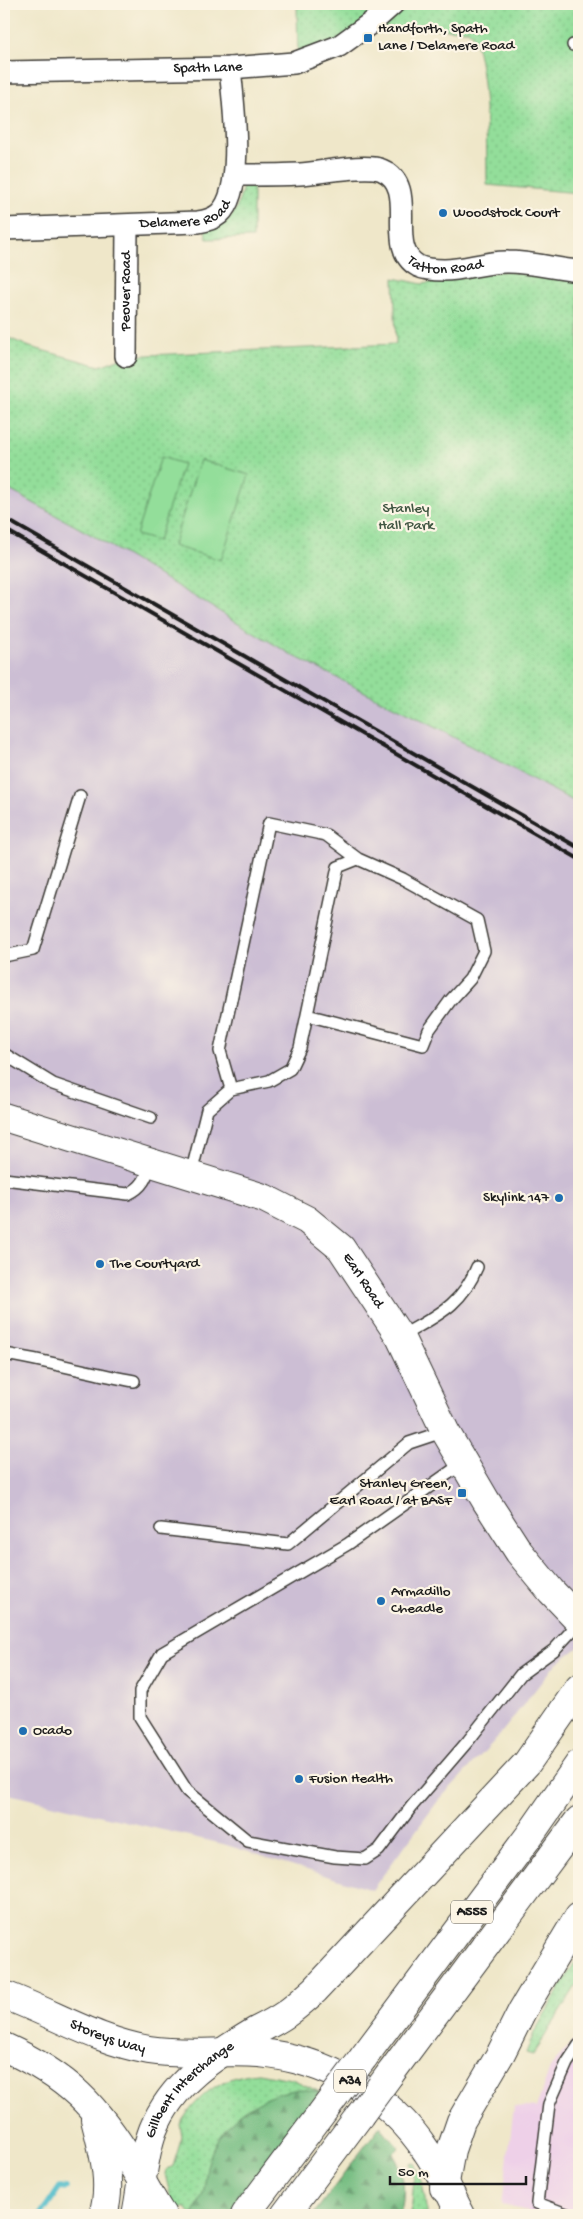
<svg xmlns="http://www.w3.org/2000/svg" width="583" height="2219" viewBox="0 0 583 2219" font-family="'Gochi Hand',sans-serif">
	<defs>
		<pattern id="grass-dots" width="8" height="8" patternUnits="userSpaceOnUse" patternTransform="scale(1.25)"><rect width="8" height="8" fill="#93de9a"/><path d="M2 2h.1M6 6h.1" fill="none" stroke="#7ebe84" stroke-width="1.8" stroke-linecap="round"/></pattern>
		<pattern id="forest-firs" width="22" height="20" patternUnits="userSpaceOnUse" patternTransform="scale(1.25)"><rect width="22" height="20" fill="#76bd82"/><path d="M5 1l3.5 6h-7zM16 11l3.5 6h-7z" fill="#60996a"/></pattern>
	</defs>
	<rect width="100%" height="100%" fill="#fcf5e5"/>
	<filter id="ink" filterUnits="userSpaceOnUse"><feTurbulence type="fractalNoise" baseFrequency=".02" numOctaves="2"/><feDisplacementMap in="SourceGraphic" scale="10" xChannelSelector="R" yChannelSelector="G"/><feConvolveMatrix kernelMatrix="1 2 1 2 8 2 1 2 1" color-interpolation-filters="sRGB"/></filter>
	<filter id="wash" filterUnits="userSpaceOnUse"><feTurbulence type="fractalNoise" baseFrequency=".0096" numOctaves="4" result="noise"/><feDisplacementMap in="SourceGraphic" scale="20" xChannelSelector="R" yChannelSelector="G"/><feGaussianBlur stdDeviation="1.12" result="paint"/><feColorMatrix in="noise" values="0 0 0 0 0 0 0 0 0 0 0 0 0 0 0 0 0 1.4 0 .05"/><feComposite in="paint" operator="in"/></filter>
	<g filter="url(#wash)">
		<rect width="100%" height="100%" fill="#efe7c9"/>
		<path fill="#eed0e8" d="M 579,2033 L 579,2215 L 527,2215 L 528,2211 L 502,2205 L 514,2106 L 536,2108 L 550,2068 Z"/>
		<path fill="#ccbed4" d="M 4,487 L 90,534 L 292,655 L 442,731 L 579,804 L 579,1647 L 554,1666 L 498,1737 L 438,1801 L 372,1890 L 223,1844 L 4,1793 Z"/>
		<path fill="url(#grass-dots)" stroke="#587d5b" d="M 297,4 L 579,4 L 579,193 L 487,185 C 487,157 487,45 468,30 L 375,27 L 298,60 Z
			M 243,185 L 253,185 L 253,238 L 207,239 L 205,230 C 232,224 238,210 243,185 Z
			M 502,271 L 579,277 L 579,804 L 442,731 L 292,655 L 90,534 L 4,487 L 4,336 L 30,347 L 100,366 L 126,356 L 396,344 L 394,278 L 422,284 Z
			M 579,1955 L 579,1981 L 533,2055 L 526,2053 L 534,2033 Z
			M 258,2073 L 292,2079 L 320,2092 L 230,2215 L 191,2215 L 185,2207 L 179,2211 L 171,2198 L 165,2174 L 166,2170 L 173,2166 L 182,2137 L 180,2124 C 199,2094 222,2076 258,2073 Z
			M 414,2163 C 422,2180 426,2196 426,2215 L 411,2215 L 414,2179 L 410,2164 Z"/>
		<path fill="url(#forest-firs)" stroke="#496c4f" d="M 301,2089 L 320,2092 L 230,2215 L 194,2215 C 195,2207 200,2202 203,2194 C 206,2183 205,2171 209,2160 C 220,2120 261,2093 301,2089 Z
			M 380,2126 L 399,2148 L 393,2154 C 405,2173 406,2193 400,2215 L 313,2215 Z"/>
		<path fill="#93de9a" stroke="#587d5b" d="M 161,457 L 183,464 L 158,541 L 136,535 Z
			M 200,460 L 249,475 L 221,560 L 173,546 Z"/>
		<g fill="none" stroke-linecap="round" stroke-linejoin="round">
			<path stroke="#51bdcb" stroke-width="5.5" d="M 41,2215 L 60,2187 L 66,2188"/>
		</g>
	</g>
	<g filter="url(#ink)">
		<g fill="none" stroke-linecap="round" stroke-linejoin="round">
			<g stroke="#3c3a36" stroke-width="14">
				<path id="service" d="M 573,45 L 579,45
					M 4,956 L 33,950 L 80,796
					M 4,1054 L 53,1084 L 151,1118
					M 231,1089 L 220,1051 L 269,823 L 326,835 L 358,859
					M 191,1174 L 207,1110 L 231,1089 L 269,1081 L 290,1069 L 300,1048 L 338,867 L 358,859 L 403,879 L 477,920 L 484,951 L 470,979 L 450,1001 L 429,1030 L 423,1045 L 307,1015
					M 4,1179 L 128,1194 C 143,1187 146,1178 151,1163
					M 400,1337 C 435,1316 461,1307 477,1267
					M 4,1354 C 48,1361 90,1373 134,1381
					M 463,1463 L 348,1544 L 162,1653 L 140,1691 L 140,1717 L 187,1791 L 248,1841 L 335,1857 L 365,1859 L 379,1850 L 412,1806 L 468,1741 L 521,1674 L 554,1650 L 579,1623
					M 161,1529 L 288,1544 L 409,1443 L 445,1431
					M 569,2215 L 537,2203 L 549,2104 L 567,2063 L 579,2045"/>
			</g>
			<g stroke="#3c3a36" stroke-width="24">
				<g id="minor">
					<path id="s1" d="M 4,72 L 230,68 L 294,63 L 339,46 L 375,20 L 393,4"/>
					<path id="s2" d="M 235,175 C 257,175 278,175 300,174 C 319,173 366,163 382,170 C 421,187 383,247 418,266 C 426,270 436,270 444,270 C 465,270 487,261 508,262 C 532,262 555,269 579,271"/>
					<path id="s3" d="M 4,229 L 198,222 C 206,221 213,219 219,214 C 246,190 233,102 230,68"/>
					<path id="s4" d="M 126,356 L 127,226"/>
				</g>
			</g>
			<g stroke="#3c3a36" stroke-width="30">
				<g id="tertiary">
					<path id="s5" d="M 4,1117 L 264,1198 L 307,1220 L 341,1248 L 400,1337 L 445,1431 L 486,1501 L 519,1552 L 551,1591 L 579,1620"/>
				</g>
			</g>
			<g stroke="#3c3a36" stroke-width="30">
				<g id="trunk">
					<path id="s6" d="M 4,1995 C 53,2013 97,2041 149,2050 C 186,2056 223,2050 259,2053 C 326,2059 390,2095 427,2152 C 441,2172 450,2194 461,2215"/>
					<path d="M 4,2047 C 68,2076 97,2106 133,2166 C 143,2182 151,2199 162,2215"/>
					<path d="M 363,2058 L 529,1836 L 579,1764"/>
					<path d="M 390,2074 L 579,1820"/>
					<path d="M 95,2119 C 103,2151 113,2183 103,2215"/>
					<path d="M 444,2188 L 451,2150 L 461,2121 L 501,2053 L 522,2011 L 579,1916"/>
					<path id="s7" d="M 136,2215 C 142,2187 143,2156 153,2130 C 172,2082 214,2056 256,2031 C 266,2026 276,2021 286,2014 C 296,2007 306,1998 315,1990 L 527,1763 L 579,1688"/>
					<path d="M 245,2215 L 333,2098"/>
					<path d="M 285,2215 L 360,2115"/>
				</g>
			</g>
			<use href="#service" stroke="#fff" stroke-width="11"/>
			<use href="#minor" stroke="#fff" stroke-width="21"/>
			<use href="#tertiary" stroke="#fff" stroke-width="28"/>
			<use href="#trunk" stroke="#fff" stroke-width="28"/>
			<path stroke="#1c1c1c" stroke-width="4" d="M 4,518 L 579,848
				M 4,529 L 579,859"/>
			<g stroke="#3c3a36" stroke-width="30" stroke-linecap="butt">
				<path id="trunk-bridge" d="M 333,2098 L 363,2058
					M 360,2115 L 390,2074"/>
			</g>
			<use href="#trunk-bridge" stroke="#fff" stroke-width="28"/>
		</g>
	</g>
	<g fill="#1f6fb2" stroke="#fcf5e5" stroke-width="2">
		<rect x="363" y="33" width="10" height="10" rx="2.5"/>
		<circle cx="443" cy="213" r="5"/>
		<circle cx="559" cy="1198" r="5"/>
		<circle cx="100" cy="1264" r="5"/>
		<rect x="457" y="1488" width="10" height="10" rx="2.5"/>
		<circle cx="381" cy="1601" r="5"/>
		<circle cx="23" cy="1731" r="5"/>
		<circle cx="299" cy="1779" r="5"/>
	</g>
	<g text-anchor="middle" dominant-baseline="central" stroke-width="4.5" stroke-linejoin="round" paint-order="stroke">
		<g fill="#fcf5e5" stroke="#5f5d58" stroke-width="1">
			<rect x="451" y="1900.5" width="42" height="23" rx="4"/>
			<rect x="334" y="2069.5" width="32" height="23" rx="4"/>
		</g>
		<g font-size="14" font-weight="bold" fill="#1c1c1c">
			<text x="472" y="1912">A555</text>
			<text x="350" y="2081">A34</text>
		</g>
		<g font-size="15" fill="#1c1c1c" stroke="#fcf5e5" text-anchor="start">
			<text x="378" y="29">Handforth, Spath<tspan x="378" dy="17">Lane / Delamere Road</tspan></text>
			<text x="453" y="213">Woodstock Court</text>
			<text x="549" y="1198" text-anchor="end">Skylink 147</text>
			<text x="110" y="1264">The Courtyard</text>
			<text x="452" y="1484" text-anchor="end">Stanley Green,<tspan x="452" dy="17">Earl Road / at BASF</tspan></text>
			<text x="391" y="1592">Armadillo<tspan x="391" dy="17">Cheadle</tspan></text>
			<text x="33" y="1731">Ocado</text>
			<text x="309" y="1779">Fusion Health</text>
		</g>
		<g font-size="15" fill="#1c1c1c" stroke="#fcf5e5">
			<text stroke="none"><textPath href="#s1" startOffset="204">Spath Lane</textPath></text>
			<text stroke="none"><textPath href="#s3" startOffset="184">Delamere Road</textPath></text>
			<text stroke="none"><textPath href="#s2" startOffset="284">Tatton Road</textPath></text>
			<text stroke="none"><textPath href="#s4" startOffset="65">Peover Road</textPath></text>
			<text stroke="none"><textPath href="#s5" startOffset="404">Earl Road</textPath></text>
			<text stroke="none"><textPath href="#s6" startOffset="112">Storeys Way</textPath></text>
			<text stroke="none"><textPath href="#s7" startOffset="142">Gillbent Interchange</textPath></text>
		</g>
		<g font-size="15" fill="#405642" stroke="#fcf5e5">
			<text x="406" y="509">Stanley<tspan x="406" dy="17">Hall Park</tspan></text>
		</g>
	</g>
	<rect width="583" height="2219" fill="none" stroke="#fcf5e5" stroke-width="20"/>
	<path d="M390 2176v8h136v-8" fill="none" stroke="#1c1c1c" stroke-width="2.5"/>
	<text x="398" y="2176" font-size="15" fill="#1c1c1c" stroke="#fcf5e5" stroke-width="4" paint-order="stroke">50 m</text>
</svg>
